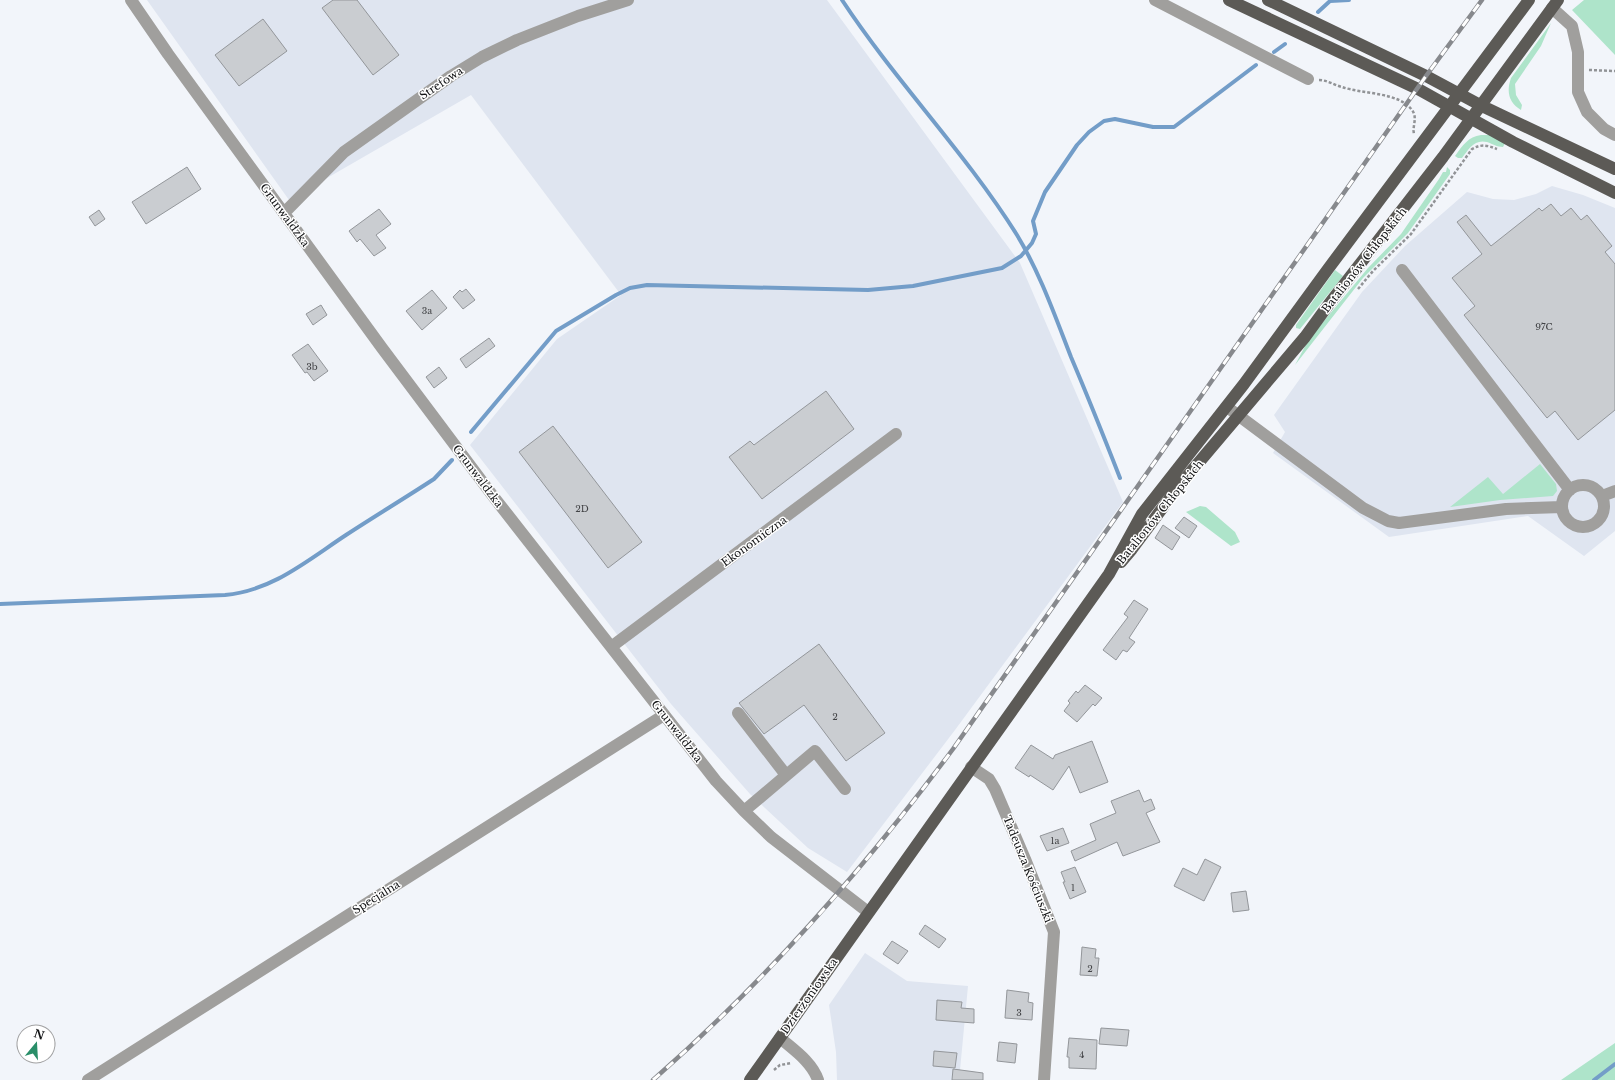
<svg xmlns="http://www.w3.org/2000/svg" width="1615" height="1080" viewBox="0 0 1615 1080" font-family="'Libre Baskerville',serif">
	<rect width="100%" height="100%" fill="#f2f5fa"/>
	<path fill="#dfe5f0" d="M 147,0 L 827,0 L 1020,263 L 1123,502 L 955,730 L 847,872 L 808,848 L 750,794 L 671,704 L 470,445 L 557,339 L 621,295 L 471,95 L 289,200 Z
		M 1552,186 L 1583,195 L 1615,208 L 1615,531 L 1584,556 L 1528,516 L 1389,537 L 1273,453 L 1285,432 L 1274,415 L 1362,292 L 1405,246 L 1467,192 L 1493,199 L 1514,200 L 1536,194 Z
		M 865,953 L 907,981 L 968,986 L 960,1070 L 971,1071 L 970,1080 L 837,1080 L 836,1052 L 829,1005 Z"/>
	<path fill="#aee4ca" d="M 1584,0 L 1615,0 L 1615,55 L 1572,10 Z
		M 1551,23 L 1541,46 L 1515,84 L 1516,95 L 1522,105 L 1521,110 C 1509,103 1506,92 1511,78 Z
		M 1481,135 L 1490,135 L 1505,143 L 1503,147 C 1497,147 1493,144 1487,142 C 1474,139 1469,149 1462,158 L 1458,158 L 1455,156 C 1463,145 1468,137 1481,135 Z
		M 1447,167 L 1450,170 L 1450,174 L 1408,233 L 1363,278 L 1295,365 L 1309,339 L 1368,268 L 1401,234 L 1439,179 L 1443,172 L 1446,172 Z
		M 1335,270 L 1343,276 L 1300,329 L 1296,328 L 1296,325 Z
		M 1540,464 L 1556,484 L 1557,491 L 1553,496 L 1500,500 L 1450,507 L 1488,477 L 1503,494 Z
		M 1200,506 L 1206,507 L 1235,532 L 1240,542 L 1231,546 L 1186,512 Z
		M 1615,1043 L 1615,1080 L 1561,1080 Z"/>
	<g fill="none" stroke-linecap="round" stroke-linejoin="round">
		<path stroke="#739dc8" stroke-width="4" d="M 842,0 C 896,82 965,152 1017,235 C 1040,273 1055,316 1071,357 C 1088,397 1104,437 1120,478
			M 1318,12 L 1330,1 L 1349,0
			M 1274,52 L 1285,44
			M 471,432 L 556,331 L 616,295 L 630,288 L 647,285 L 868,290 L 913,286 L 1002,268 L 1021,256 L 1032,243 L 1036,234 L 1033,221 L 1045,192 L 1077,145 L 1089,132 L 1104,121 L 1115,119 L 1153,127 L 1174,127 L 1256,65
			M 0,604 L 225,595 C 272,591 308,560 346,535 C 375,516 405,498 434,479 L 452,460
			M 1594,1080 L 1615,1064"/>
	</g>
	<path fill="#cacdd1" stroke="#93969a" d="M 333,0 L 357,0 L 399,55 L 373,75 L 322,8 Z
		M 263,19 L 287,51 L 239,86 L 215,55 Z
		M 187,167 L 201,189 L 146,224 L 132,202 Z
		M 1551,204 L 1561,216 L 1571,208 L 1581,220 L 1587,215 L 1612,246 L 1605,252 L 1615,264 L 1615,410 L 1578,440 L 1555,411 L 1547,418 L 1464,315 L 1475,306 L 1452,278 L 1482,254 L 1457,222 L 1466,215 L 1491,246 L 1539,208 L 1542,211 Z
		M 379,209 L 391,224 L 376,235 L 386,248 L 374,256 L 360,239 L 357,242 L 349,231 Z
		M 99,210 L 105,219 L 95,226 L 89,217 Z
		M 466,289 L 475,300 L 463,309 L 453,297 L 460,290 L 462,292 Z
		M 432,290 L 447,308 L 422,330 L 406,311 Z
		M 321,305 L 327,315 L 313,325 L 306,314 Z
		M 489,338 L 495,346 L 466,368 L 460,359 Z
		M 308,344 L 328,371 L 314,381 L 307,372 L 305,373 L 292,355 Z
		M 439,367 L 447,378 L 434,388 L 426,377 Z
		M 826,391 L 854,429 L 762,499 L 729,457 L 750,441 L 754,445 Z
		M 553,426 L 642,542 L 608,568 L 519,452 Z
		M 1184,517 L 1197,526 L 1189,538 L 1175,528 Z
		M 1163,525 L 1180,537 L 1172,550 L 1155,538 Z
		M 1134,600 L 1148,609 L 1129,638 L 1135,642 L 1127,652 L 1123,650 L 1116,660 L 1103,650 L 1128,617 L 1124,614 Z
		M 819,644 L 885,733 L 846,761 L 804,705 L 764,734 L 739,703 Z
		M 1085,685 L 1102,698 L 1095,706 L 1093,704 L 1077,722 L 1064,711 L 1070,703 L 1068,701 L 1076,691 L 1078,693 Z
		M 1092,741 L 1108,782 L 1080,793 L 1069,766 L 1053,790 L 1030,775 L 1029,777 L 1015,768 L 1031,745 L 1053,759 L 1055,755 Z
		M 1139,790 L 1144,802 L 1151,799 L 1155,809 L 1146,813 L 1160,842 L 1123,856 L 1117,842 L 1075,861 L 1071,851 L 1096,840 L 1090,824 L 1116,813 L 1111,801 Z
		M 1063,828 L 1069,843 L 1047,851 L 1040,836 Z
		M 1205,859 L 1221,867 L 1204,901 L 1174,886 L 1183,868 L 1197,875 Z
		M 1075,867 L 1086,892 L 1070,899 L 1063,882 L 1065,882 L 1061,872 Z
		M 1246,891 L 1249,910 L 1233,912 L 1231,893 Z
		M 925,925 L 946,939 L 939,948 L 919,934 Z
		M 892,941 L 908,951 L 898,964 L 883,954 Z
		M 1082,947 L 1096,949 L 1095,958 L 1099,958 L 1097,976 L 1080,975 Z
		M 1007,990 L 1029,993 L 1028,1002 L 1033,1003 L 1032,1020 L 1005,1018 Z
		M 937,1000 L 962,1002 L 961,1008 L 974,1009 L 974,1023 L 936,1020 Z
		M 1101,1028 L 1129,1030 L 1127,1046 L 1099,1044 Z
		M 1069,1038 L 1097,1040 L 1096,1069 L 1069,1068 L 1069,1057 L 1067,1057 Z
		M 999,1042 L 1017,1044 L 1015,1063 L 997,1061 Z
		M 934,1051 L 957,1053 L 955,1068 L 933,1066 Z
		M 953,1069 L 983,1073 L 983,1080 L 952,1080 Z"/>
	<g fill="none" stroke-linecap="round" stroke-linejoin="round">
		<path stroke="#919396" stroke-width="2.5" stroke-dasharray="3 2" stroke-linecap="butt" d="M 1589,70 L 1615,71
			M 1319,80 C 1327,80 1334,85 1342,87 C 1362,94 1399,92 1412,110 C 1418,118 1412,126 1414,134
			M 1358,289 L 1373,271 L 1411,234 L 1472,149 C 1481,144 1487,145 1497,149
			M 774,1070 L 780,1065 L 792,1063"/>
		<path stroke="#a09f9d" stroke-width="12" d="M 131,0 L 168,54 L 382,348 L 493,496 L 716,781 L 744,811 L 771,837 L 868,912
			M 1155,0 L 1308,79
			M 1552,8 L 1572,26 L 1578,52 L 1578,92 L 1587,112 L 1604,129 L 1615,135
			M 284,213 L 344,152 L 451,76 L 482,57 L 517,40 L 578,16 L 628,0
			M 1402,270 L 1570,490
			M 1227,407 L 1363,508 L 1388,521 L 1399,523 L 1506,509 L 1562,507
			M1562 506a21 21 0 1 1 42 0a21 21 0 1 1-42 0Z
			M 1602,496 L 1615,491
			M 611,647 L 896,434
			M 738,713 L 786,775
			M 971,767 L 989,779 L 995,789 L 1025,859 L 1054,932 L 1044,1080
			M 744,811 L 815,751 L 845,789
			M 780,1038 C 794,1050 812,1062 818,1080
			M 88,1080 L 664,715"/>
		<path stroke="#5c5a56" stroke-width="12" d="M 1229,0 L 1418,89 L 1513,142 L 1615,193
			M 1268,0 L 1426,76 L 1482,106 L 1615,169
			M 1121,562 L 1132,549 L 1178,487 L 1305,337 L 1329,304 L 1443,157 L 1558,0
			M 750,1080 L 1109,574 L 1142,514 L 1244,384 L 1328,269 L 1529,0"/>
		<g stroke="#87898d" stroke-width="4.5">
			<path id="rail" d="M 653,1080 C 767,980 863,870 953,749 L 1426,76 L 1482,0"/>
		</g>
		<use href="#rail" stroke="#fff" stroke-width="3" stroke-dasharray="9" stroke-linecap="butt"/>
	</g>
	<g text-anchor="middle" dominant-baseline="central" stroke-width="3" stroke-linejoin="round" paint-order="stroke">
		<g font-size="9" fill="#414245">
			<text x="427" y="310">3a</text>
			<text x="1544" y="326">97C</text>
			<text x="312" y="366">3b</text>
			<text x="582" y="508">2D</text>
			<text x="835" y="716">2</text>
			<text x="1055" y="840">1a</text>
			<text x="1073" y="887">1</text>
			<text x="1090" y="968">2</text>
			<text x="1019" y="1012">3</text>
			<text x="1082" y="1054">4</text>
		</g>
		<g font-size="11" fill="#131416" stroke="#fff">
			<text transform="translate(441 83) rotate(-34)">Strefowa</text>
			<text transform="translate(285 215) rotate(54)">Grunwaldzka</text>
			<text transform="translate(1364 260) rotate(-52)">Batalionów Chłopskich</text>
			<text transform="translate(478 476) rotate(53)">Grunwaldzka</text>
			<text transform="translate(1160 512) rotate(-51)">Batalionów Chłopskich</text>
			<text transform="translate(754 541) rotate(-36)">Ekonomiczna</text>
			<text transform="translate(677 731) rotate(52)">Grunwaldzka</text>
			<text transform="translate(1028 869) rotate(68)">Tadeusza Kościuszki</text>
			<text transform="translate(376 897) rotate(-32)">Specjalna</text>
			<text transform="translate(809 996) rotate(-55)">Dzierżoniowska</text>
		</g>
	</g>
	<g transform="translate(36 1044) rotate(18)"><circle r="19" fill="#ffffff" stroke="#a1a1a2"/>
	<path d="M0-3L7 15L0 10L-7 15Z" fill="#298e69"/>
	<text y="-6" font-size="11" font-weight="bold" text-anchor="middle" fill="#131416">N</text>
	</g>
</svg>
